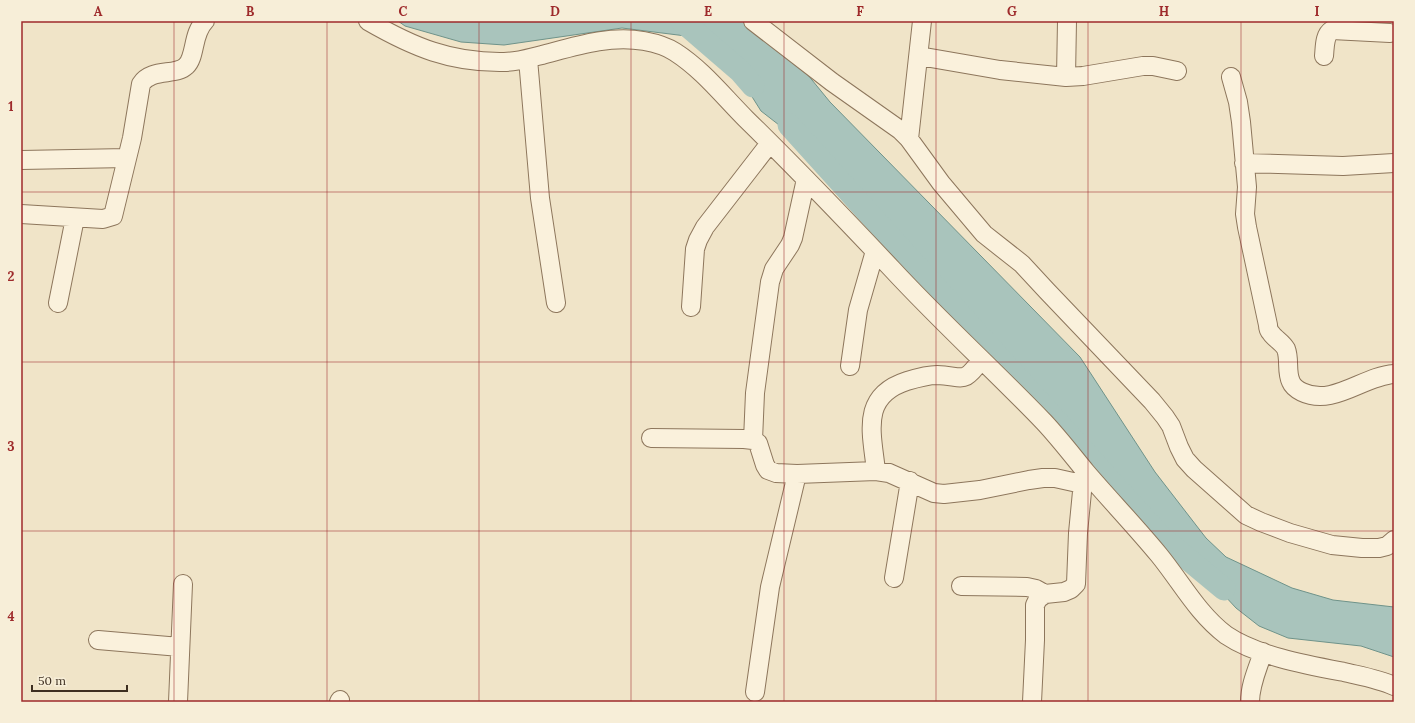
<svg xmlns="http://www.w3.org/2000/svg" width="1415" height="723" viewBox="0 0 1415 723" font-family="Lora,serif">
	<rect width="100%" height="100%" fill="#f0e4c8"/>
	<path fill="#a9c4bc" stroke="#6f938a" d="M 398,21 L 745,21 L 794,58 L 830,102 L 1080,357 L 1155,472 L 1206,538 L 1226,557 L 1292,588 L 1333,600 L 1394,607 L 1394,657 L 1361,646 L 1288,638 L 1259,626 L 1236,608 L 819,156 L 761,111 L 722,49 L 694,37 L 622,28 L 504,45 L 461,42 L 405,26 Z"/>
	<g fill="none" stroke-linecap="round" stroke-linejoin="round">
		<path stroke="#a9c4bc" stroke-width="23" d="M 682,21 L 740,71 L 753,86
			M 789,125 L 1160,536 L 1224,589"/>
		<g stroke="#8d765c" stroke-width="20">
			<path id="minor" d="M 368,21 C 413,47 451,63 504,62 C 517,62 529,58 542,55 C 576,46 609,35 644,41 C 655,43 666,46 675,52 C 703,70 723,96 746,119 C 796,168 844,218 892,269 C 941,322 994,370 1044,422 C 1059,438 1072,455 1086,472 C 1110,500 1136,527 1159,555 C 1181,582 1198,614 1226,635 C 1257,656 1307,665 1344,672 C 1361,676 1379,679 1394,686
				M 753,21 L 832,82 L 900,130 L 909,139 L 941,183 L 984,234 L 1022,264 L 1047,291 L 1152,401 L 1165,417 L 1171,426 L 1179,447 L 1185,459 L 1194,469 L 1246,515 L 1261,522 L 1290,533 L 1332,545 L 1362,548 L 1379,548 L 1387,546 L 1394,540
				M 919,56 L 1000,70 L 1066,77 L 1083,76 L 1143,66 L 1153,66 L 1177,71
				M 1324,56 C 1325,47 1324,35 1332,30 L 1390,33
				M 528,59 L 540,198 L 556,303
				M 1066,77 L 1067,21
				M 1231,77 L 1238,102 L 1241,122 L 1247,187 L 1245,214 L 1247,227 L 1268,325 C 1268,327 1269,331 1271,333 C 1275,339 1282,342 1286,349 C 1290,359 1286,372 1291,382 C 1293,387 1298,390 1302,392 C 1333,407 1363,376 1394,374
				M 909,139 L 922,21
				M 21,160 L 127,158
				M 1244,163 L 1343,166 L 1394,163
				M 21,214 L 103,219 L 113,216 L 132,138 L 141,84 C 151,68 176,76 186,66 C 196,57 192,33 205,21
				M 58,303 L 75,218
				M 691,307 L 695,249 L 698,240 L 705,227 L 770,143
				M 850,366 L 858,310 L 875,251
				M 651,438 L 744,439 L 753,440 L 758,443 L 765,465 L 768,470 L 776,473 L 797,474 L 876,471 L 889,473 L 934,493 L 944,494 L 980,490 L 1029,480 L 1043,478 L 1055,478 L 1082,484
				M 753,440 L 755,393 L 770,282 L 774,269 L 790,245 L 793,238 L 806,179
				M 876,471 C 872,433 860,396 907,381 C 917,378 927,375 937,375 C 964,376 963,385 981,360
				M 894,578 L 910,481
				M 961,586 L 1027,587 L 1036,589 L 1045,594
				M 98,640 L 180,647
				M 755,692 L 770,587 L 797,474
				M 178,702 L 183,584
				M 339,702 L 340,700
				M 1032,702 L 1035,640 L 1035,605 L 1038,599 L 1045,594 L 1064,592 L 1071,589 L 1076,584 L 1078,533 L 1084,471
				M 1250,702 C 1250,684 1258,668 1263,652"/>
		</g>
		<use href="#minor" stroke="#faf1dc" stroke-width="18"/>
	</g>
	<path fill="none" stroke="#9e2a2b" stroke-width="1" stroke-opacity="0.55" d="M 174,21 L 174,702M 327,21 L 327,702M 479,21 L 479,702M 631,21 L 631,702M 784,21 L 784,702M 936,21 L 936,702M 1088,21 L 1088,702M 1241,21 L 1241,702M 21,192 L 1394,192M 21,362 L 1394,362M 21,531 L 1394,531"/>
	<rect width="1415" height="723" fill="none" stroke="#f7eed8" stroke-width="44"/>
	<path d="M32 685v6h95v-6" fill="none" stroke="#3d2e20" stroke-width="2"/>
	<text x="38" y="685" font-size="12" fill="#3d2e20" stroke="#f7eed8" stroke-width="3" paint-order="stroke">50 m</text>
	<rect x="22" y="22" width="1371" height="679" fill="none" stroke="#9e2a2b" stroke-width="1.5"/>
	<g font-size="13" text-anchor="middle" font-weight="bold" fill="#9e2a2b">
		<text x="98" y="16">A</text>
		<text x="250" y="16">B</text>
		<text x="403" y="16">C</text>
		<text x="555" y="16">D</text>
		<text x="708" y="16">E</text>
		<text x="860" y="16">F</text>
		<text x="1012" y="16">G</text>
		<text x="1164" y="16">H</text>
		<text x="1317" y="16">I</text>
		<text x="11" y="111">1</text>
		<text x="11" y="281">2</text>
		<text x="11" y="451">3</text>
		<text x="11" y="621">4</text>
	</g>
</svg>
